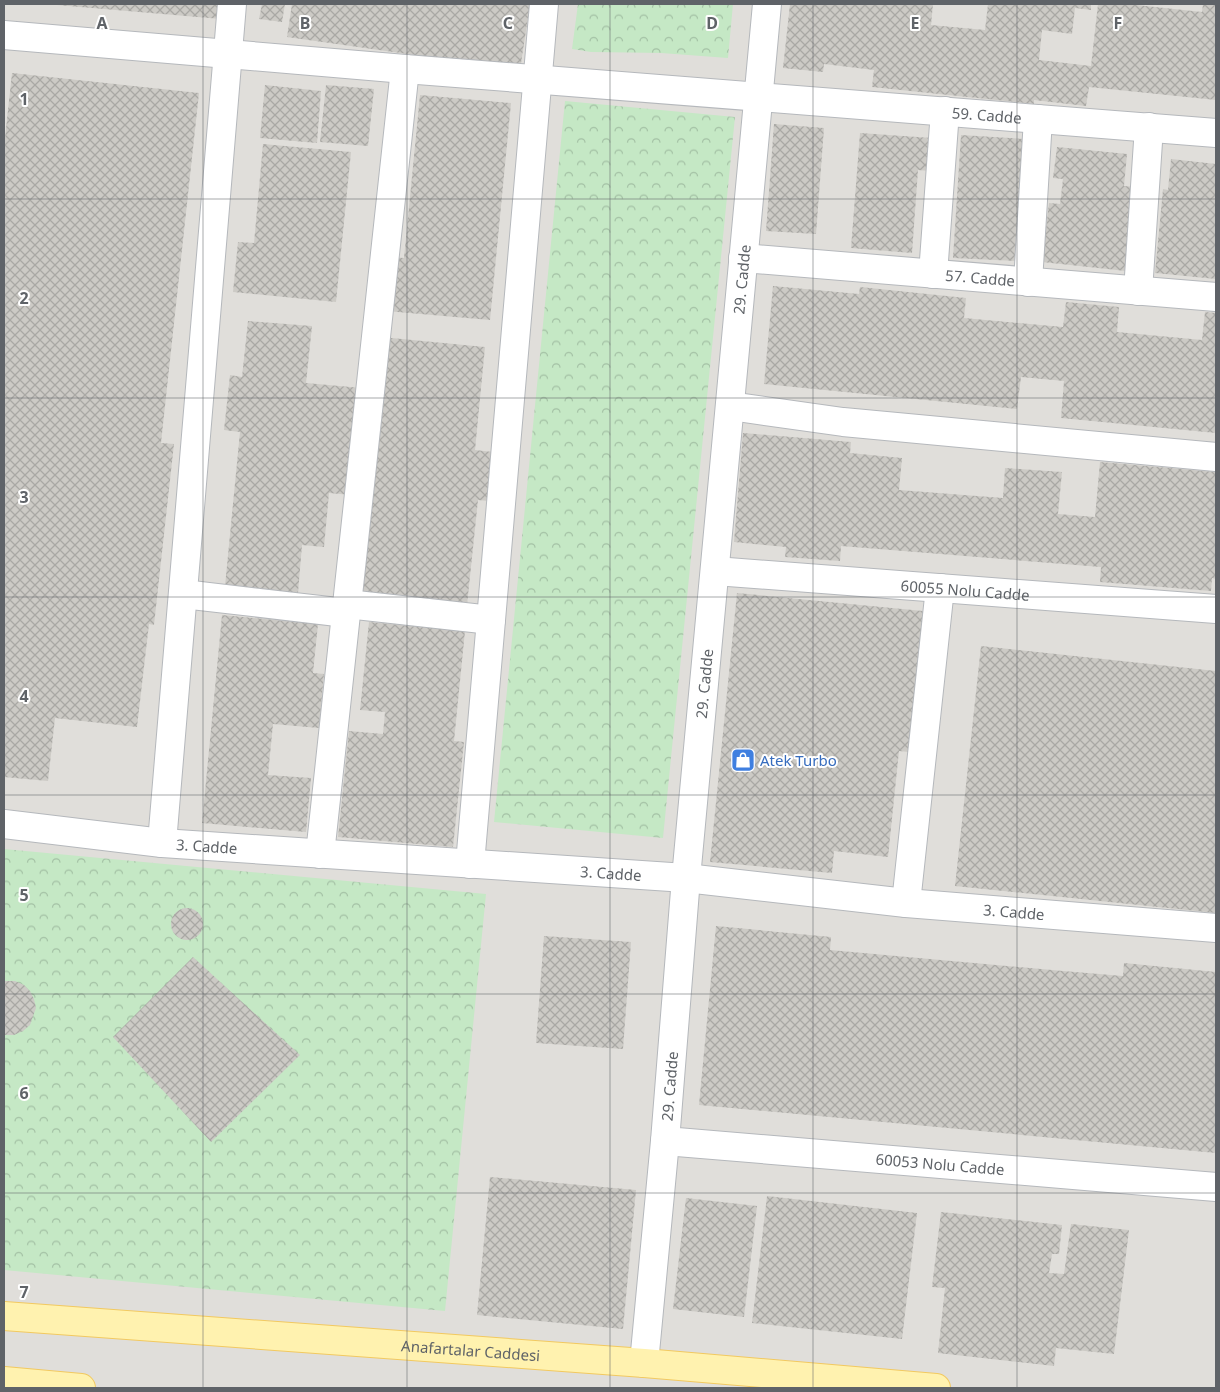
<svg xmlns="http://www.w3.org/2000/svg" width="1220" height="1392" viewBox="0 0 1220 1392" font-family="'Noto Sans',sans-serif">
	<defs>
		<pattern id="park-crowns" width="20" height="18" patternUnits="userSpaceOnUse" patternTransform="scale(1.25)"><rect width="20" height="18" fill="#c5e8c5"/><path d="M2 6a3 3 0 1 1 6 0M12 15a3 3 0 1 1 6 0" fill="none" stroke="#a3c0a4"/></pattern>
		<pattern id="building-cross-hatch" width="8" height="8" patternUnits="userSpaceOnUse" patternTransform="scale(1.25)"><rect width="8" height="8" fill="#cccac5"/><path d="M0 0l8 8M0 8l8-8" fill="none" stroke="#a9a8a4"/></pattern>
	</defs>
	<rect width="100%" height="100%" fill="#f1efe8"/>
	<path fill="#e0deda" d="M 4,4 L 1216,4 L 1216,1388 L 4,1388 Z"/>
	<path fill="url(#park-crowns)" d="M 578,4 L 733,4 L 728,58 L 661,53 L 591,52 L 572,49 Z
		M 565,101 L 735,117 L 663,838 L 494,822 Z
		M 4,849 L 486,894 L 445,1311 L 4,1270 Z"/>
	<path fill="url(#building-cross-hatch)" d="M 57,4 L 223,4 L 221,19 L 57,5 Z
		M 262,4 L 285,4 L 282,22 L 259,19 Z
		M 292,4 L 530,4 L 520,70 L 287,37 Z
		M 790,4 L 933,4 L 931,25 L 985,30 L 988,4 L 1091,4 L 1091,10 L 1075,8 L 1072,34 L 1042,30 L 1039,60 L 1091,66 L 1098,4 L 1127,4 L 1202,12 L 1203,4 L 1216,4 L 1216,100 L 1089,87 L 1086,106 L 1034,100 L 1034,104 L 872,87 L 874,70 L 824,64 L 823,72 L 783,68 Z
		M 12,73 L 199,93 L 161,443 L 174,444 L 154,625 L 149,624 L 137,727 L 55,718 L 48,781 L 4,777 L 4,147 Z
		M 265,85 L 321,91 L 317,143 L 260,138 Z
		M 326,85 L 374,89 L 368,146 L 320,142 Z
		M 420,95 L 511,103 L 490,320 L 386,311 L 392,257 L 404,258 Z
		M 774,124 L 824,128 L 816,234 L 766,231 Z
		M 860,133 L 932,138 L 930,171 L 918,170 L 912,253 L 851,248 Z
		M 961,135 L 1024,139 L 1017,261 L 953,258 Z
		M 263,144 L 351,152 L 336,302 L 233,292 L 238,242 L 254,243 Z
		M 1057,147 L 1127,154 L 1124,186 L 1136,187 L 1126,271 L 1042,262 L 1049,203 L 1060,204 L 1063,179 L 1053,178 Z
		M 1171,159 L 1216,164 L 1216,279 L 1155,273 L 1163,189 L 1168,190 Z
		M 773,286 L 859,294 L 860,287 L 966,298 L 964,318 L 1063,327 L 1066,302 L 1119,307 L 1117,332 L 1202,340 L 1205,312 L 1216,313 L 1216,433 L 1061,418 L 1064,381 L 1021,377 L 1017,409 L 764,384 Z
		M 248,321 L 312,326 L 306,383 L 362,388 L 351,495 L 329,493 L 324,547 L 302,545 L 298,593 L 225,586 L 240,432 L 224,430 L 230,375 L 242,377 Z
		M 381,337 L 485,347 L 475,450 L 493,452 L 489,501 L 478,500 L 467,605 L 357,595 Z
		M 743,433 L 851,442 L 850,453 L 902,458 L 899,490 L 1003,498 L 1005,468 L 1062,472 L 1058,514 L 1095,517 L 1100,462 L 1216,472 L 1216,579 L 1212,578 L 1211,591 L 1100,582 L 1101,567 L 841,546 L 840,561 L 785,557 L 786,547 L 734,542 Z
		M 737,593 L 923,611 L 909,752 L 899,751 L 888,857 L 834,851 L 832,873 L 710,862 Z
		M 222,615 L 318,624 L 313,673 L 324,674 L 319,728 L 273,724 L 268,775 L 311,778 L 306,832 L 202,823 Z
		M 369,622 L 465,631 L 454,741 L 464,742 L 453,847 L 338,837 L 349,731 L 383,734 L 385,712 L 360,710 Z
		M 981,646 L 1216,671 L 1216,913 L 955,886 Z
		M171 924a16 16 0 1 1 32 0a16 16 0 1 1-32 0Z
		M 716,926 L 831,937 L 830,950 L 1063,971 L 1123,976 L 1124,963 L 1216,972 L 1216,1153 L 699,1105 Z
		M 544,936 L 631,942 L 623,1049 L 536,1043 Z
		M 193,957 L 300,1055 L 211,1142 L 113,1037 Z
		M 4,981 L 15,981 L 24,985 L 30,991 L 34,999 L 36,1008 L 30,1025 L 23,1031 L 14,1035 L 4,1035 Z
		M 490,1177 L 636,1190 L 623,1329 L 477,1315 Z
		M 767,1196 L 917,1213 L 902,1339 L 752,1323 Z
		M 686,1198 L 757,1206 L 744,1317 L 673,1309 Z
		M 941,1212 L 1062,1225 L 1059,1254 L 1052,1254 L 1049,1273 L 1064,1274 L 1071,1224 L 1129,1230 L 1114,1354 L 1056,1348 L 1054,1366 L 938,1353 L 945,1288 L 932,1287 Z"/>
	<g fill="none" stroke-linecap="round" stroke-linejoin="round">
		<g stroke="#b5b8bc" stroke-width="30">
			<g id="minor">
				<path id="s1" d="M 4,35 L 405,69 L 1216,133"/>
				<path id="s2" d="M 743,258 L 1216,297"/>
				<path d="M 933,274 L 945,111"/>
				<path d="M 1028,282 L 1038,119"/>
				<path d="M 1138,291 L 1149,127"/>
				<path d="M 730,406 L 843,422 L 1216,457"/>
				<path id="s3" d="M 715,571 L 1216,609"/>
				<path d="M 183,594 L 346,613"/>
				<path d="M 347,604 L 491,620"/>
				<path id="s4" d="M 4,824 L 162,843 L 686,878 L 906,903 L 1216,928"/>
				<path d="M 162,843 L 232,4"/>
				<path d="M 320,854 L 405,69"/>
				<path d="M 470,864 L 544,4"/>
				<path d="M 906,903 L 940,588"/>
				<path id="s5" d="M 665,1141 L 1216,1187"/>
				<path id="s6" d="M 644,1363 L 665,1141 L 686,878 L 767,4"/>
			</g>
		</g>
		<g stroke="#f2c960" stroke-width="30">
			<g id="major">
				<path id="s7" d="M 4,1316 L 644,1363 L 936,1388"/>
				<path d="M 4,1381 L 81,1388"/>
			</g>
		</g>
		<use href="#minor" stroke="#fff" stroke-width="28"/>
		<use href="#major" stroke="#fff2af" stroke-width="28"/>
	</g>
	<path fill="none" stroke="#5f6368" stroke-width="1" stroke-opacity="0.55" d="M 203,4 L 203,1388M 407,4 L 407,1388M 610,4 L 610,1388M 813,4 L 813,1388M 1017,4 L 1017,1388M 4,199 L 1216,199M 4,398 L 1216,398M 4,597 L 1216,597M 4,795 L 1216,795M 4,994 L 1216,994M 4,1193 L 1216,1193"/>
	<defs>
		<g id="shop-square" transform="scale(1.25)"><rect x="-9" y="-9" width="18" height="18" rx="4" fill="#3f7fe0" stroke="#fff"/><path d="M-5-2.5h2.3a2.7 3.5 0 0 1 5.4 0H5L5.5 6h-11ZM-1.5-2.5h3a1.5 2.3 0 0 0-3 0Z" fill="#fff"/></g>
	</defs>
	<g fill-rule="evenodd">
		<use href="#shop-square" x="743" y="760"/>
	</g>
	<g text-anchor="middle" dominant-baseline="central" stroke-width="4" stroke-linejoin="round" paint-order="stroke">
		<g font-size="15" fill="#5f6368" stroke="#fff">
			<text stroke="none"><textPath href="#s1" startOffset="986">59. Cadde</textPath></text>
			<text stroke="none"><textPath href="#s2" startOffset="238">57. Cadde</textPath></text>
			<text stroke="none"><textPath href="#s6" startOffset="1088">29. Cadde</textPath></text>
			<text stroke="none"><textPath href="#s3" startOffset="251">60055 Nolu Cadde</textPath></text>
			<text stroke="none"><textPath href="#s6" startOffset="682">29. Cadde</textPath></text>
			<text stroke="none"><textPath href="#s4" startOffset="204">3. Cadde</textPath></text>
			<text stroke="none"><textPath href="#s4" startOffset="609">3. Cadde</textPath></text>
			<text stroke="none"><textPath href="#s4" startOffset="1014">3. Cadde</textPath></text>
			<text stroke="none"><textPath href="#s6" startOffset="278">29. Cadde</textPath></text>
			<text stroke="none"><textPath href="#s5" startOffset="276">60053 Nolu Cadde</textPath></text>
			<text stroke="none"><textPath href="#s7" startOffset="468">Anafartalar Caddesi</textPath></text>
		</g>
		<g font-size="15" fill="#366cbe" stroke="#fff" text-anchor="start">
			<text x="760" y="760">Atek Turbo</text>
		</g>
	</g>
	<g font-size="16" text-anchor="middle" font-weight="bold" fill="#5f6368" stroke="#fff" stroke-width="4" stroke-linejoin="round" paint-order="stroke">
		<text x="102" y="29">A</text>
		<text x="305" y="29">B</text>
		<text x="508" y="29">C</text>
		<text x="712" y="29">D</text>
		<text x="915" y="29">E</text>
		<text x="1118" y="29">F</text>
		<text x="24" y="105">1</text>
		<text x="24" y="304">2</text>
		<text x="24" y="503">3</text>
		<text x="24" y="702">4</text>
		<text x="24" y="901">5</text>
		<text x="24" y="1099">6</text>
		<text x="24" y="1298">7</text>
	</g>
	<rect width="1220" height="1392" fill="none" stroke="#5f6368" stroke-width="10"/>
</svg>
